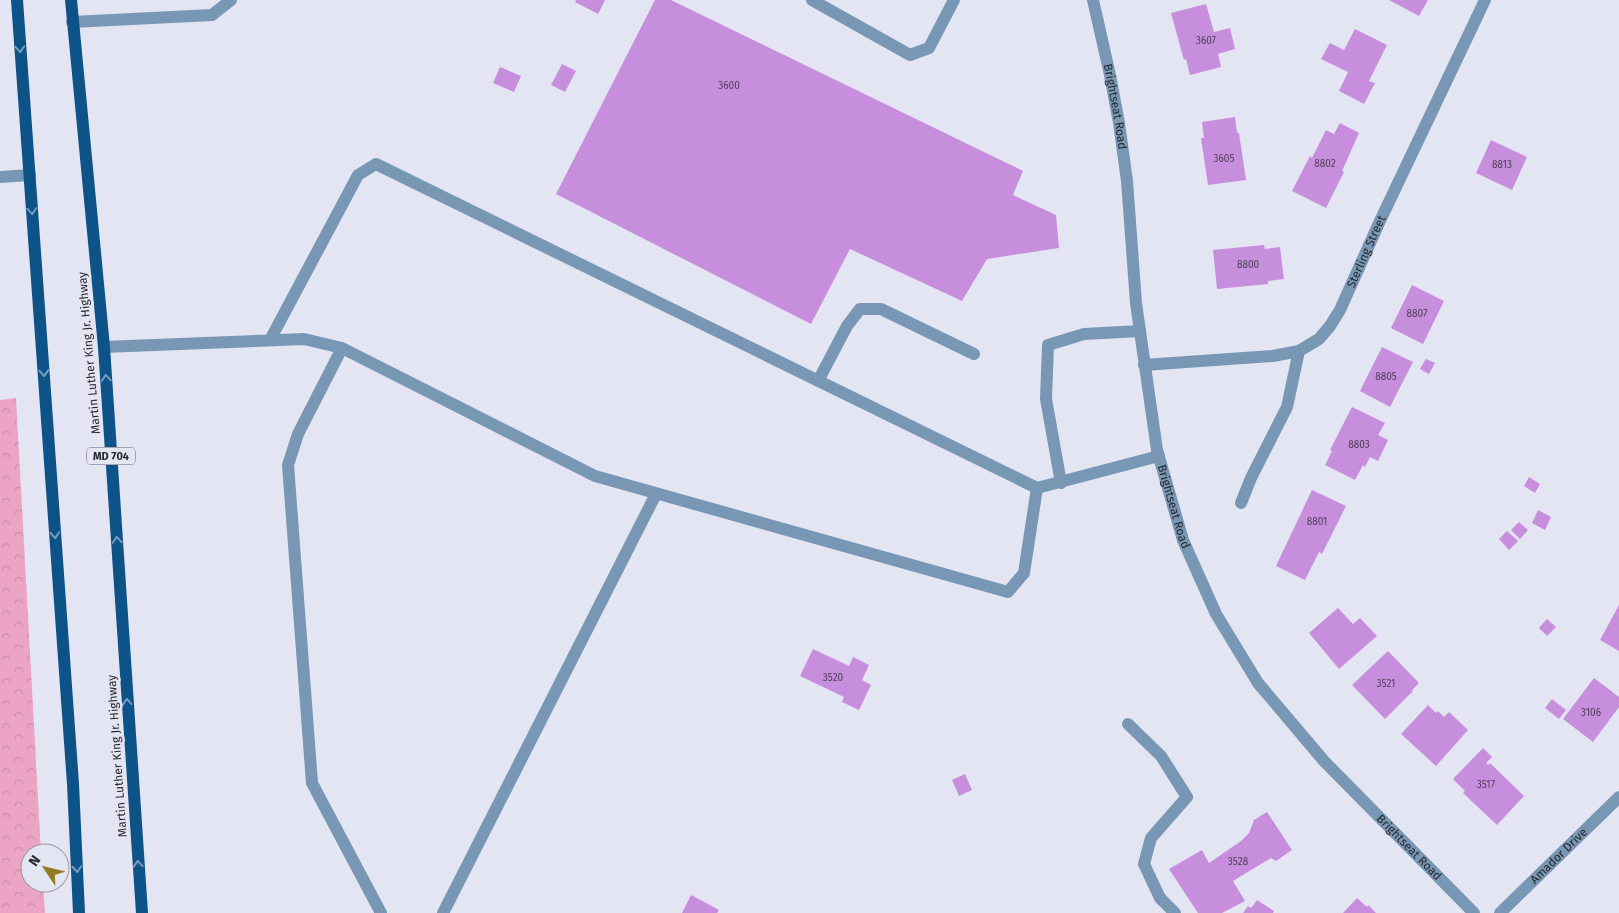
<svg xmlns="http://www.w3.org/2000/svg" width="1619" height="913" viewBox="0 0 1619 913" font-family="'Fira Sans',sans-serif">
	<defs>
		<pattern id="forest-crowns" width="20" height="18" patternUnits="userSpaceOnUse" patternTransform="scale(1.25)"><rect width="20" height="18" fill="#eca4c5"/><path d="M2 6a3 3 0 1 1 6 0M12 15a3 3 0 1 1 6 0" fill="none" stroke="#ca8daa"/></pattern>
	</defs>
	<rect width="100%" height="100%" fill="#e4e5f3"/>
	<path fill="url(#forest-crowns)" d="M 16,398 L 41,853 L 30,853 L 30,883 L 43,883 L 45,913 L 0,913 L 0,400 Z"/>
	<path fill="#c78edd" d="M 576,0 L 605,0 L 598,14 L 575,2 Z
		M 655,0 L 671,0 L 1023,171 L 1013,195 L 1056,215 L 1059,248 L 987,259 L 962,301 L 850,249 L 811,324 L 556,194 Z
		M 1389,0 L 1428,0 L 1419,16 Z
		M 1206,4 L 1214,32 L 1230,28 L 1235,49 L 1218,54 L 1221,67 L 1190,75 L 1186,59 L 1184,60 L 1171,13 Z
		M 1355,29 L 1387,45 L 1369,81 L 1375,83 L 1364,104 L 1339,91 L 1348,72 L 1321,59 L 1330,43 L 1344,50 Z
		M 562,64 L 576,71 L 565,92 L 551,85 Z
		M 500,67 L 521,76 L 514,92 L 493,83 Z
		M 1235,117 L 1237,133 L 1239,133 L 1246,180 L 1208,185 L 1201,138 L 1204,138 L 1202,122 Z
		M 1340,123 L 1359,133 L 1342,171 L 1344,172 L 1326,208 L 1292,191 L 1310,156 L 1312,158 L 1326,130 L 1334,134 Z
		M 1491,140 L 1527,157 L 1512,190 L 1476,173 Z
		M 1264,245 L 1265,249 L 1280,247 L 1284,279 L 1268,281 L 1268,284 L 1217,289 L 1213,250 Z
		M 1412,285 L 1444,301 L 1423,344 L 1391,328 Z
		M 1382,347 L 1413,362 L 1390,407 L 1360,391 Z
		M 1426,359 L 1435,363 L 1429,374 L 1420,369 Z
		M 1352,407 L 1385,423 L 1378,435 L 1388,440 L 1378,461 L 1370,457 L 1365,467 L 1363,465 L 1355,480 L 1325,465 L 1332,451 L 1330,450 Z
		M 1529,477 L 1540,484 L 1535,493 L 1524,486 Z
		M 1312,490 L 1346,506 L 1322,554 L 1319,552 L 1305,580 L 1276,566 Z
		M 1538,510 L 1551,517 L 1545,530 L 1532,523 Z
		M 1519,522 L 1528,530 L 1520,539 L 1511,530 Z
		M 1507,531 L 1518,541 L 1509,550 L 1499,539 Z
		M 1619,605 L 1619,651 L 1600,640 Z
		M 1338,608 L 1353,624 L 1360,618 L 1377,636 L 1339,669 L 1309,633 Z
		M 1547,619 L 1556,627 L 1547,636 L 1539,628 Z
		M 813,649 L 849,666 L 853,657 L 869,665 L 862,680 L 871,685 L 859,710 L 842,702 L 844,697 L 800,676 Z
		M 1388,651 L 1419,683 L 1412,690 L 1413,691 L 1385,719 L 1352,685 Z
		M 1594,678 L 1619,697 L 1619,707 L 1593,742 L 1563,719 Z
		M 1552,699 L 1566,710 L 1559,719 L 1545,708 Z
		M 1428,705 L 1436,713 L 1438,711 L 1444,717 L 1449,712 L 1468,730 L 1436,766 L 1401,734 Z
		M 1483,748 L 1492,757 L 1486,763 L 1488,765 L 1490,763 L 1524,796 L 1497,825 L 1463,793 L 1465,791 L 1453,779 Z
		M 965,774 L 972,790 L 959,796 L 952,780 Z
		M 1267,812 L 1292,850 L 1276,861 L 1271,858 L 1233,881 L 1245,901 L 1222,913 L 1198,913 L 1169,869 L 1202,850 L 1209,863 L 1241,841 L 1249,833 L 1254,820 Z
		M 691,895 L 719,910 L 717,913 L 682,913 Z
		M 1357,898 L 1367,907 L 1368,905 L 1376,913 L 1343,913 Z
		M 1257,900 L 1274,911 L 1273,913 L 1243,913 L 1248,906 L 1251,908 Z"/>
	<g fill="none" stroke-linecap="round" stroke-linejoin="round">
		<path stroke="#7897b5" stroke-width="12" d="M 812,0 L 910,55 L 929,48 L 954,0
			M 72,22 L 212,15 L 231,0
			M 0,177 L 30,175
			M 270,340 L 358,175 L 376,164 L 1037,488 L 1159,456
			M 104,347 L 304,339 L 342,348 L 595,476 L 1008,592 L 1024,573 L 1037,488
			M 342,348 L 298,434 L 288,465 L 312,783 L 381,913
			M 818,381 L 847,326 L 860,309 L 881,309 L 974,354
			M 1061,483 L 1046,399 L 1048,345 L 1084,334 L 1140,331
			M 1241,503 L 1251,478 L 1287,407 L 1299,351
			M 1128,724 L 1161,756 L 1187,797 L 1151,838 L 1144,864 L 1160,898 L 1175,913
			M 443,913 L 656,494"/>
		<g stroke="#7897b5" stroke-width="12">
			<path id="s1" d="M 1144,365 L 1273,356 L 1299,351 L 1319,339 L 1330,326 L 1340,310 L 1379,223 L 1485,0"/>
			<path id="s2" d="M 1500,913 L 1619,797"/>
		</g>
		<path stroke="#7897b5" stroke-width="12" id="s3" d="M 1093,0 L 1110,75 L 1119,123 L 1127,181 L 1136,303 L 1157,450 L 1183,540 L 1216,614 L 1258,683 L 1324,761 L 1474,913"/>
		<path stroke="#0e5388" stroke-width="12" d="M 17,0 L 73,784 L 79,913
			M 71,0 L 104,347 L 142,913"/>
	</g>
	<defs><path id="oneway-chevron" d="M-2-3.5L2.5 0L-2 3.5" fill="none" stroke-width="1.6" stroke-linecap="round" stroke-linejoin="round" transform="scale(1.25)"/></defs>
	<g stroke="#799cbe">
		<use href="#oneway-chevron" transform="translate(20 49) rotate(86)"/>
		<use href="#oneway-chevron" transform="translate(32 211) rotate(86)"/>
		<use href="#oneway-chevron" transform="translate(44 373) rotate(86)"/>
		<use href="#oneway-chevron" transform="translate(106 378) rotate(-94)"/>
		<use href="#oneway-chevron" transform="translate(55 535) rotate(86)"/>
		<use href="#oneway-chevron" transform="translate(117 540) rotate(-94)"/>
		<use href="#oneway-chevron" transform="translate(127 702) rotate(-94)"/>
		<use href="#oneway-chevron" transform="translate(138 864) rotate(-94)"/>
		<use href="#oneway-chevron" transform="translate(77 869) rotate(87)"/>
	</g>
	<g text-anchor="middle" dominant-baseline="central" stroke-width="5" stroke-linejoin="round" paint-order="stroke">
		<g font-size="10" fill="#504259">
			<text x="1206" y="41">3607</text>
			<text x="729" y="86">3600</text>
			<text x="1224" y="159">3605</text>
			<text x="1325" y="164">8802</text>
			<text x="1502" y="165">8813</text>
			<text x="1248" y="265">8800</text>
			<text x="1417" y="314">8807</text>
			<text x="1386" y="377">8805</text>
			<text x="1359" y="445">8803</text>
			<text x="1317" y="522">8801</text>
			<text x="833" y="678">3520</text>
			<text x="1386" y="684">3521</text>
			<text x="1591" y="713">3106</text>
			<text x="1486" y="785">3517</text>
			<text x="1238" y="862">3528</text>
		</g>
		<rect fill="#e4e5f3" stroke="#606168" stroke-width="1" x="87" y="447.5" width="48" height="17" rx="4"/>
		<g font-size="11" font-weight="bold" fill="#28282d">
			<text x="111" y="456">MD 704</text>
		</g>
		<g font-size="12" fill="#28282d" stroke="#e4e5f3">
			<text stroke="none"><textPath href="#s3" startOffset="109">Brightseat Road</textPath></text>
			<text stroke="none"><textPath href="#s1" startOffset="279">Sterling Street</textPath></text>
			<text transform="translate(89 353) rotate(-95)">Martin Luther King Jr. Highway</text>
			<text stroke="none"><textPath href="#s3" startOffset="514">Brightseat Road</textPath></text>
			<text transform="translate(117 756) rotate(-94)">Martin Luther King Jr. Highway</text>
			<text stroke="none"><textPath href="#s3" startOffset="934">Brightseat Road</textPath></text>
			<text stroke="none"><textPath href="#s2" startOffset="82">Amador Drive</textPath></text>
		</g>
	</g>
	<g transform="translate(45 868) rotate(305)"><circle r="24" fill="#e4e5f3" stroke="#9999a4"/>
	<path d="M0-4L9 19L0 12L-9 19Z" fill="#947a21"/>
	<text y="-8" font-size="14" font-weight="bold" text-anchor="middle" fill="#28282d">N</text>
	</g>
</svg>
